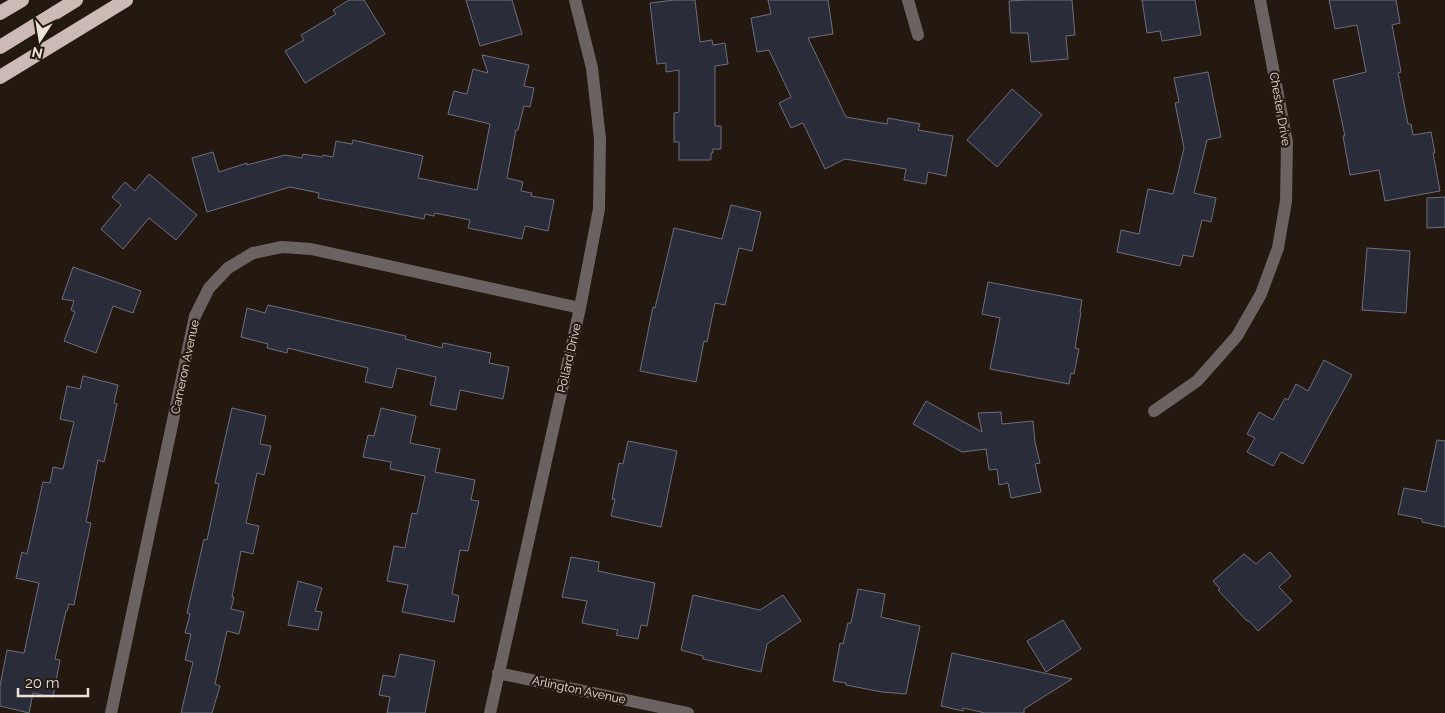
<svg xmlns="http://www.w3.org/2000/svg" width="1445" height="713" viewBox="0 0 1445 713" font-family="Raleway,sans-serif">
	<rect width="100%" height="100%" fill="#241910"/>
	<path fill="#2b2c39" stroke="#6d6e7d" d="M 349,0 L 364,0 L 385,34 L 305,83 L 285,51 L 304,40 L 301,35 L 336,14 L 333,10 Z
		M 466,0 L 512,0 L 522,34 L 480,46 Z
		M 674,0 L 695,0 L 700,42 L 712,40 L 713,45 L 725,43 L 728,64 L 715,66 L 715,126 L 721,126 L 721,149 L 713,149 L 713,153 L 711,153 L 711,160 L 679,160 L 679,142 L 674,142 L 674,113 L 679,112 L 679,70 L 666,72 L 666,63 L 657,64 L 650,3 Z
		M 768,0 L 828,0 L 833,34 L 808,38 L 846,117 L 887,124 L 888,118 L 920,124 L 918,130 L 953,136 L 946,176 L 928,172 L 926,184 L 904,180 L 906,169 L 845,159 L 825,169 L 803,123 L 791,128 L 779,103 L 791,97 L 769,50 L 757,52 L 751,18 L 771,14 Z
		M 1027,0 L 1072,0 L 1075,35 L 1066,36 L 1068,59 L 1031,62 L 1028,33 L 1011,33 L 1009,1 Z
		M 1142,0 L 1195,0 L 1201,35 L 1162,41 L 1160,31 L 1147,33 Z
		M 1329,0 L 1396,0 L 1400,23 L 1392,25 L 1401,72 L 1398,73 L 1408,124 L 1411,124 L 1413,135 L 1431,132 L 1435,153 L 1433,153 L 1440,191 L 1385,201 L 1379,170 L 1350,175 L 1343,136 L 1345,136 L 1333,80 L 1366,72 L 1357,25 L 1335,29 Z
		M 482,55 L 529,65 L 524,86 L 534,88 L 530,107 L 524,106 L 518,130 L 516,130 L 507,178 L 523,182 L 521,191 L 532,193 L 531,196 L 554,200 L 548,231 L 525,226 L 522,239 L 468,228 L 470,220 L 435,213 L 434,216 L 425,214 L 424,219 L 318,198 L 319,193 L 290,187 L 207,212 L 192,158 L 213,152 L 219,172 L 247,163 L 247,165 L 285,155 L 302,158 L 303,154 L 322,157 L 323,155 L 333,157 L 336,141 L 352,144 L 353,140 L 423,156 L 418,178 L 477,190 L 490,124 L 448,114 L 454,91 L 467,94 L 473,69 L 488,73 Z
		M 1208,72 L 1221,137 L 1207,140 L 1194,193 L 1216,198 L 1211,222 L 1202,220 L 1193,257 L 1183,255 L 1180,266 L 1117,252 L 1121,230 L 1139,234 L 1148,189 L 1173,194 L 1184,148 L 1175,103 L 1179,102 L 1174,78 Z
		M 1012,89 L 1042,115 L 997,167 L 967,140 Z
		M 149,174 L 197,215 L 176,240 L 149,218 L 123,249 L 101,229 L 121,205 L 112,197 L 125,182 L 135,191 Z
		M 1445,197 L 1445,227 L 1427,228 L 1427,198 Z
		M 731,205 L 761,212 L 752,251 L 739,248 L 725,305 L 715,303 L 707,342 L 704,341 L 696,382 L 640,371 L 653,307 L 655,308 L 674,228 L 722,239 Z
		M 1367,248 L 1410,251 L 1406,313 L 1362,310 Z
		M 73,267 L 141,291 L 133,313 L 113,306 L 96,353 L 64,341 L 75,312 L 71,310 L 74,301 L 62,299 Z
		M 988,282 L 1082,300 L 1080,312 L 1081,312 L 1075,348 L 1079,349 L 1074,374 L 1071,373 L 1069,384 L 990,369 L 1000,318 L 982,314 Z
		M 268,305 L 406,336 L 405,339 L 442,348 L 443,343 L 491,353 L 489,363 L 509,367 L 503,399 L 460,390 L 456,410 L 430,405 L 436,377 L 397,368 L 392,388 L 365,382 L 368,368 L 288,348 L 287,353 L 267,348 L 268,344 L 241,337 L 247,308 L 265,313 Z
		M 1324,360 L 1352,375 L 1303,464 L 1281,452 L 1273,466 L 1247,452 L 1255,438 L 1247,434 L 1259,412 L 1273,420 L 1285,398 L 1288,400 L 1296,384 L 1308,391 Z
		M 83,376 L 118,385 L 114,403 L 117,404 L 104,462 L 98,460 L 86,522 L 91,523 L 82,566 L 74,605 L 69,604 L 67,611 L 66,611 L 55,659 L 60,660 L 53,697 L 33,693 L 29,713 L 0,706 L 0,686 L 7,650 L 24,653 L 39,583 L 16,578 L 22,552 L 27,554 L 43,482 L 50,483 L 53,467 L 63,469 L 74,422 L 60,419 L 67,386 L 80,389 Z
		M 926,401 L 982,432 L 978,413 L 1001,412 L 1002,424 L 1033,421 L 1035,442 L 1040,463 L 1035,464 L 1041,492 L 1011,498 L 1008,483 L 999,485 L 997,469 L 989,470 L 986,449 L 962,452 L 913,424 Z
		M 232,408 L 266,416 L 260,444 L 271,446 L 264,475 L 257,473 L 246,523 L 259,526 L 253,554 L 241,551 L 232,597 L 234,597 L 231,609 L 244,612 L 239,634 L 227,631 L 215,684 L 220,686 L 212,713 L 181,713 L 193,662 L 185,660 L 191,634 L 185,633 L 190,614 L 187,613 L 204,539 L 207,540 L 219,484 L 215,483 Z
		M 381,408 L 416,416 L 410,443 L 440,449 L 435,472 L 475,480 L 471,500 L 479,501 L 468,551 L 460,550 L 452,594 L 459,596 L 454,622 L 402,612 L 408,585 L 387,581 L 394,546 L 405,548 L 412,513 L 417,514 L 425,476 L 390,469 L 391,462 L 363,457 L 368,435 L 374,436 Z
		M 1437,440 L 1445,441 L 1445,527 L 1422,522 L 1422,519 L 1398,514 L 1404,488 L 1426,492 Z
		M 628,441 L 677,451 L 661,527 L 611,516 L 615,499 L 612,499 L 619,463 L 623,464 Z
		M 1270,552 L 1291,576 L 1279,587 L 1292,601 L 1258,631 L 1249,621 L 1247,621 L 1218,590 L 1220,589 L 1213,581 L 1244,554 L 1256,564 Z
		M 571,557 L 599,562 L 598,571 L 655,583 L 647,626 L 641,625 L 638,639 L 616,635 L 618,630 L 582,623 L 587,601 L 562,597 Z
		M 298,581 L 322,588 L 315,611 L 322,612 L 318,630 L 288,625 Z
		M 858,589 L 885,594 L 881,617 L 920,626 L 906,694 L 882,692 L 846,685 L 846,683 L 833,681 L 840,643 L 843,644 L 848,623 L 851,623 Z
		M 693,595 L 760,610 L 783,595 L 801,621 L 767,644 L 761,672 L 703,659 L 703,656 L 681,650 Z
		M 1063,620 L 1081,649 L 1046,672 L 1027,641 Z
		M 952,653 L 1072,679 L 1024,709 L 1024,713 L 985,713 L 963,708 L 963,711 L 941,706 Z
		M 400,654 L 435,661 L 425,713 L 387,713 L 390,697 L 379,695 L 383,675 L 395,677 Z"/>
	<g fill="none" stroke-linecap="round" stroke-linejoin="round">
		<path stroke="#6b6361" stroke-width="12" d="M 908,0 L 918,35
			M 1154,411 L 1197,381 L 1237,336 L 1261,294 L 1278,248 L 1286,201 L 1287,142 L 1260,0
			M 498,673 L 688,713
			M 111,713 L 195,316 L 209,288 L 228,268 L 253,253 L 282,247 L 311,249 L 580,308
			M 490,713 L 580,308 L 599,209 L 600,139 L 592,68 L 575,0"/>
		<path stroke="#ccbab6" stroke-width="14" d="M 0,13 L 22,0
			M 0,47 L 76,0
			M 0,77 L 126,0"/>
	</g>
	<g text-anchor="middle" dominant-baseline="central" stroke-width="4.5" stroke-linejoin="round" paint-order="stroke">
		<g font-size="12" fill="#ebe2dc" stroke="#241910">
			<text transform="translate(1280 109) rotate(80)">Chester Drive</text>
			<text transform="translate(569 358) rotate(-77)">Pollard Drive</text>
			<text transform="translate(185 367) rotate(-78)">Cameron Avenue</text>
			<text transform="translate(579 690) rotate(12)">Arlington Avenue</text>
		</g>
	</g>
	<g transform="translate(40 40) rotate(192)" stroke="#241910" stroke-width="4" paint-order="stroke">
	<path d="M0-4L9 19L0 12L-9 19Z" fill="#ebe2dc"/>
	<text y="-8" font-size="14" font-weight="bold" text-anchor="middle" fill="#ebe2dc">N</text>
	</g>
	<path d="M18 688v8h70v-8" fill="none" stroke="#ebe2dc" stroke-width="2.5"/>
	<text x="25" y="688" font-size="15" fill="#ebe2dc" stroke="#241910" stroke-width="4" paint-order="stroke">20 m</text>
</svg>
